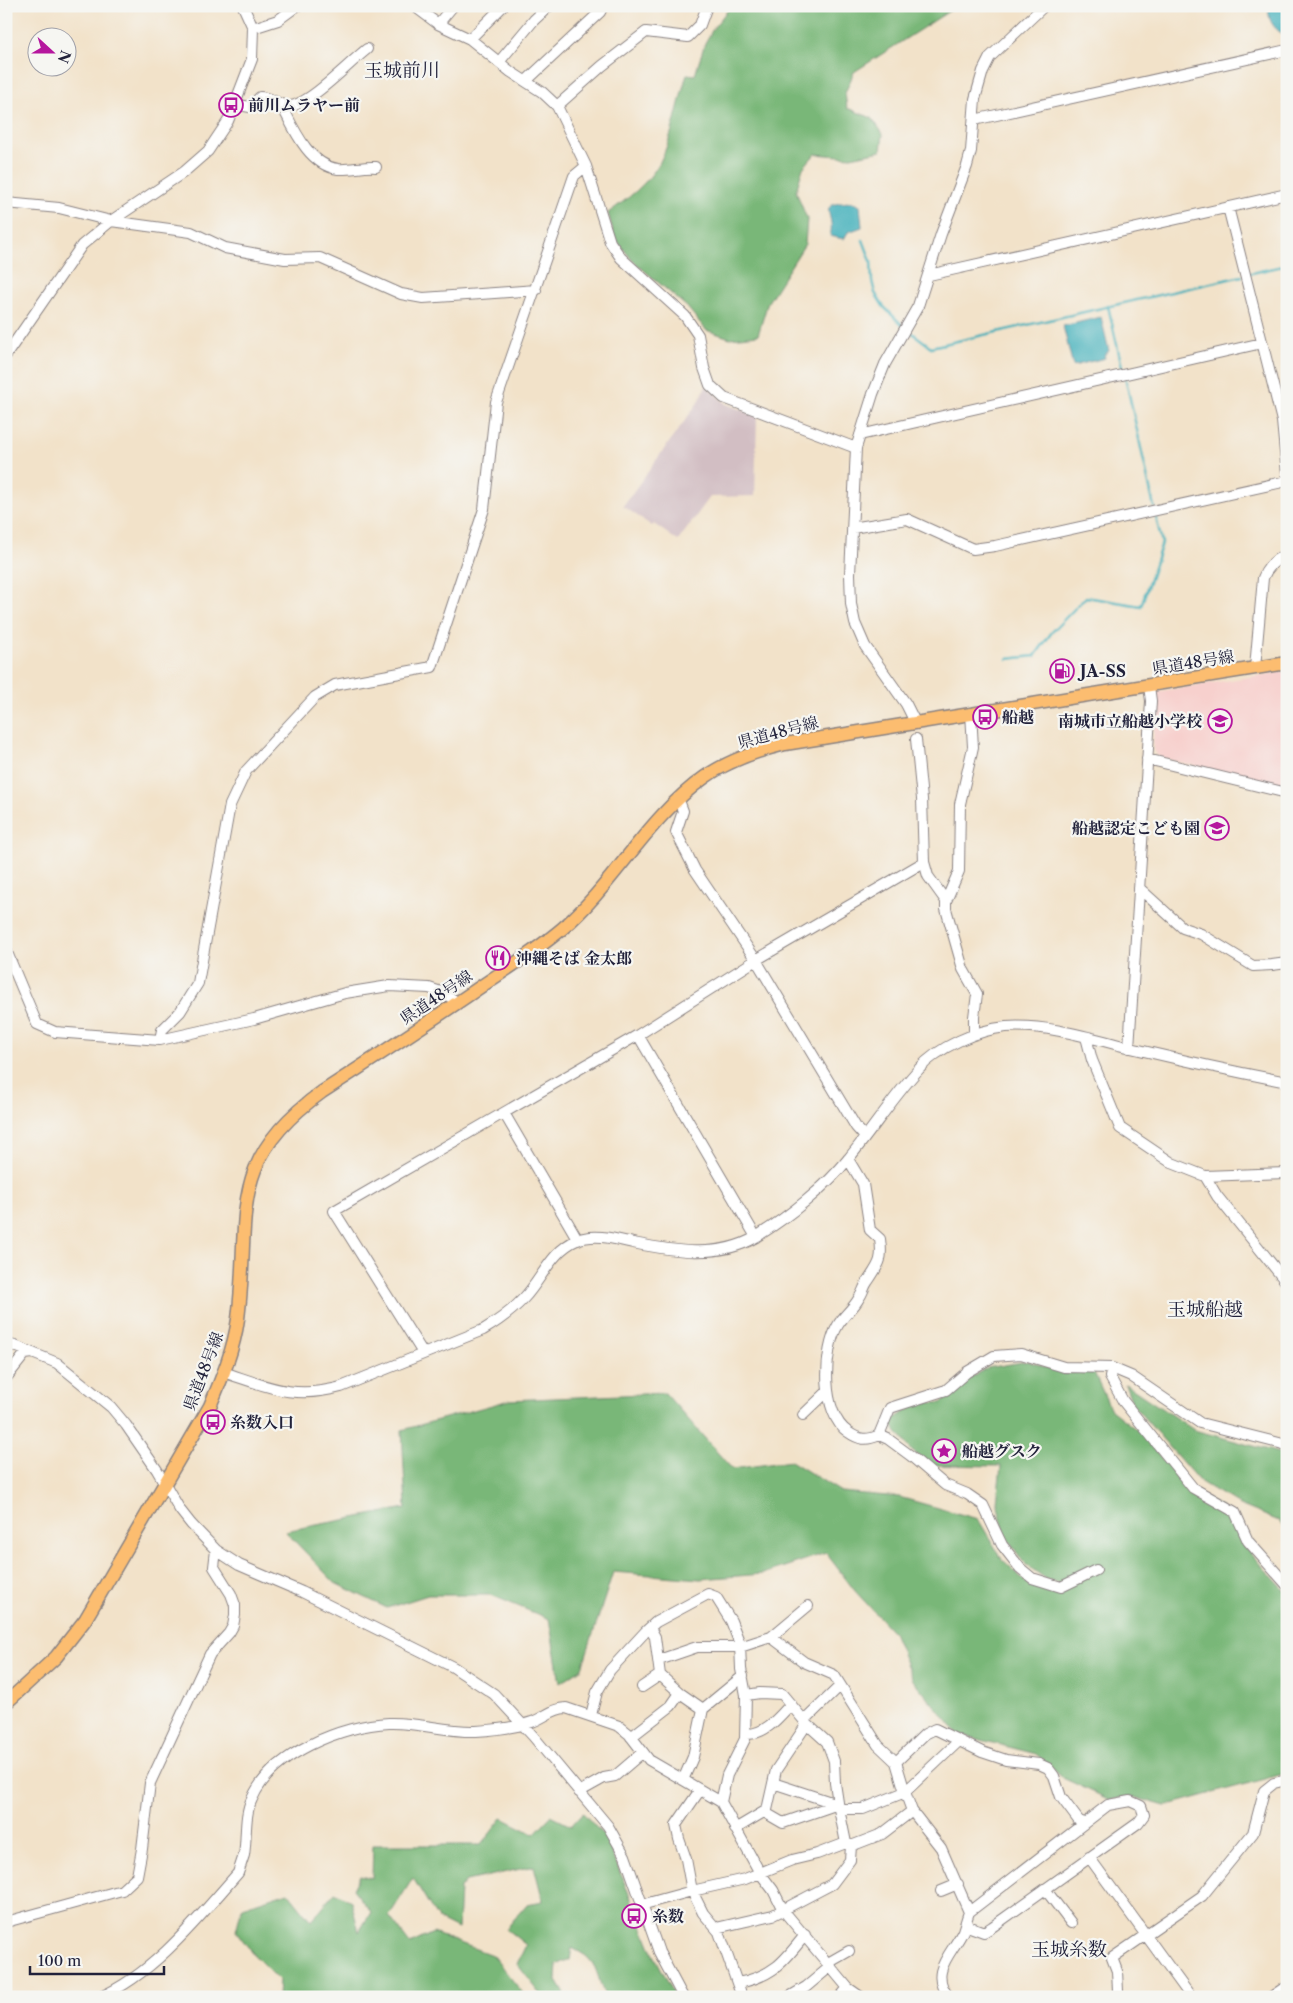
<svg xmlns="http://www.w3.org/2000/svg" width="1293" height="2003" viewBox="0 0 1293 2003" font-family="'Libre Caslon Text','Noto Serif JP',serif">
	<rect width="100%" height="100%" fill="#f6f6f2"/>
	<filter id="ink" filterUnits="userSpaceOnUse"><feTurbulence type="fractalNoise" baseFrequency=".02" numOctaves="2"/><feDisplacementMap in="SourceGraphic" scale="10" xChannelSelector="R" yChannelSelector="G"/><feConvolveMatrix kernelMatrix="1 2 1 2 8 2 1 2 1" color-interpolation-filters="sRGB"/></filter>
	<filter id="wash" filterUnits="userSpaceOnUse"><feTurbulence type="fractalNoise" baseFrequency=".0096" numOctaves="4" result="noise"/><feDisplacementMap in="SourceGraphic" scale="20" xChannelSelector="R" yChannelSelector="G"/><feGaussianBlur stdDeviation="1.12" result="paint"/><feColorMatrix in="noise" values="0 0 0 0 0 0 0 0 0 0 0 0 0 0 0 0 0 1.4 0 .05"/><feComposite in="paint" operator="in"/></filter>
	<g filter="url(#wash)">
		<rect width="100%" height="100%" fill="#f2e2c9"/>
		<path fill="#f7d0cd" d="M 1287,671 L 1287,788 L 1158,757 L 1153,750 L 1155,692 Z"/>
		<path fill="#d2bec3" d="M 706,386 L 726,404 L 757,416 L 755,496 L 710,497 L 678,541 L 654,524 L 652,526 L 623,506 L 697,404 Z"/>
		<path fill="#79b778" stroke="#4e6c5a" d="M 731,6 L 957,6 L 854,72 L 845,93 L 847,108 L 872,118 L 883,134 L 881,151 L 851,157 L 815,154 L 803,168 L 796,191 L 807,219 L 805,244 L 768,302 L 758,335 L 730,338 L 706,330 L 687,307 L 632,260 L 615,238 L 608,213 C 627,199 648,184 660,162 C 673,136 678,103 687,74 L 695,75 L 705,43 L 714,27 Z
			M 1028,1361 L 1065,1374 L 1093,1370 L 1111,1410 L 1141,1433 L 1182,1483 L 1231,1514 L 1244,1546 L 1287,1593 L 1287,1773 L 1165,1806 L 1130,1796 L 1110,1800 L 1063,1778 L 1036,1754 L 958,1734 L 913,1680 L 893,1632 L 855,1591 L 826,1553 L 763,1574 L 700,1579 L 613,1572 L 582,1668 L 560,1683 L 549,1619 L 491,1595 L 428,1595 L 387,1608 L 335,1583 L 285,1531 L 406,1508 L 402,1430 L 510,1400 L 665,1393 L 732,1469 L 791,1461 L 841,1492 L 899,1497 L 978,1519 L 1002,1559 L 1031,1587 L 1062,1590 L 1060,1584 L 1049,1581 L 1024,1563 L 1005,1535 L 997,1502 L 1001,1466 L 932,1465 L 912,1451 L 889,1422 L 921,1402 L 941,1403 L 963,1383 L 987,1368 Z
			M 1125,1384 L 1194,1430 L 1287,1455 L 1287,1533 L 1279,1521 L 1237,1504 L 1199,1481 L 1133,1405 Z
			M 583,1813 L 606,1838 L 654,1955 L 676,1997 L 606,1997 C 599,1986 599,1969 589,1959 C 585,1954 577,1951 572,1948 L 570,1959 L 557,1965 L 556,1979 L 565,1994 L 564,1997 L 543,1997 L 517,1964 L 526,1945 L 506,1929 L 527,1904 L 543,1901 L 534,1866 L 466,1881 L 460,1888 L 458,1929 L 438,1919 L 413,1878 L 389,1916 L 410,1944 L 433,1933 L 492,1955 L 526,1997 L 421,1997 L 409,1994 L 406,1997 L 278,1997 L 279,1980 L 254,1955 L 236,1931 L 242,1907 L 288,1892 L 311,1921 L 335,1892 L 351,1901 L 359,1932 L 371,1912 L 353,1889 L 360,1875 L 372,1878 L 373,1845 L 481,1845 L 502,1818 L 534,1834 L 551,1816 L 571,1826 Z"/>
		<path fill="#3fafba" stroke="#30687a" d="M 1269,6 L 1287,6 L 1287,36 C 1274,30 1267,20 1269,6 Z
			M 852,202 L 860,206 L 862,227 L 848,232 L 844,239 L 830,236 C 837,213 812,204 852,202 Z
			M 1101,317 L 1109,351 L 1104,355 L 1105,358 L 1073,366 L 1063,326 Z"/>
		<g fill="none" stroke-linecap="round" stroke-linejoin="round">
			<path stroke="#3fafba" stroke-width="2.5" d="M 863,240 L 871,261 L 872,281 L 875,293 L 883,306 L 903,326
				M 1247,274 L 1287,265
				M 1108,306 L 1123,371
				M 907,329 L 931,347 L 1242,276
				M 1125,376 L 1154,507
				M 1007,659 L 1035,656 L 1052,632 L 1086,597 L 1141,606 L 1162,543 L 1155,513"/>
		</g>
	</g>
	<g filter="url(#ink)">
		<g fill="none" stroke-linecap="round" stroke-linejoin="round">
			<g stroke="#8a8282" stroke-width="12">
				<path id="minor" d="M 414,6 L 438,24 L 470,39 L 511,72 L 542,92 L 557,106 L 586,166 L 610,242 L 621,258 L 685,316 L 698,335 L 704,368 L 710,385 L 724,398 L 856,448
					M 438,24 L 453,6
					M 253,28 L 278,20 L 297,6
					M 470,39 L 503,6
					M 499,62 L 534,20 L 549,6
					M 526,81 L 600,12 L 603,6
					M 234,104 L 250,107 L 260,97 C 271,97 279,106 290,106 C 310,104 349,63 367,49
					M 281,104 C 293,127 308,165 338,169 C 350,170 363,166 376,167
					M 557,106 L 602,66 L 646,32 L 688,37 L 700,25 L 707,6
					M 974,120 L 1287,50
					M 6,203 L 59,208 L 111,221 L 191,232 L 225,248 L 285,259 L 320,258 L 401,294 L 423,298 L 536,290
					M 1228,207 L 1282,421 L 1287,474
					M 929,275 L 1287,194
					M 6,355 L 82,245 L 111,221 L 184,172 L 208,151 L 228,121 L 252,59 L 253,28 L 243,6
					M 860,435 L 1262,343
					M 852,528 L 907,519 L 973,549 L 995,546 L 1287,481
					M 1255,668 L 1263,578 C 1267,567 1276,559 1287,553
					M 971,713 L 973,747 L 960,804 L 959,871 L 946,901 L 946,909 L 963,969 L 977,994 L 974,1017 L 974,1033
					M 915,722 L 906,704 L 865,646 L 855,623 L 851,604 L 850,574 L 856,448 L 873,394 L 885,364 L 918,306 L 941,234 L 967,166 L 971,151 L 975,99 L 983,71 L 990,57 L 1044,6
					M 916,739 L 922,799 L 924,862 L 928,876 L 946,901
					M 1147,759 L 1287,793
					M 678,798 L 683,811 L 676,832 L 695,870 L 756,960 L 856,1127 L 865,1137
					M 1139,888 L 1183,928 L 1201,934 L 1253,966 L 1272,965 L 1287,963
					M 6,950 L 37,1024 L 55,1032 L 160,1040 L 254,1019 L 345,993 L 389,986 L 429,988 L 444,993 L 457,1002
					M 638,1035 L 756,1237
					M 1086,1037 L 1092,1060 L 1120,1128 L 1172,1163 L 1205,1176 L 1287,1173
					M 160,1040 L 162,1030 L 180,1012 L 198,983 L 230,805 L 246,771 L 315,697 L 335,685 L 432,667 L 484,509 L 496,402 L 574,176 L 586,166
					M 1129,1048 L 1151,701 L 1149,686
					M 504,1113 L 578,1240
					M 848,1159 L 863,1184 L 870,1230 L 880,1239 C 883,1261 879,1264 868,1281 C 864,1286 863,1293 859,1298 C 854,1308 844,1315 838,1325 C 823,1350 821,1414 848,1432 C 859,1440 867,1441 879,1435 L 890,1408 L 946,1390 L 967,1372 L 994,1356 L 1021,1354 L 1064,1367 L 1112,1368 L 1131,1376 L 1200,1423 L 1287,1445
					M 1205,1176 L 1217,1196 L 1287,1283
					M 6,1344 L 15,1346 L 57,1363 L 111,1407 L 126,1425 L 157,1470 L 180,1510 L 191,1524 L 216,1550 L 239,1565 L 302,1592 L 453,1667 L 494,1694 L 533,1736 L 608,1826 L 625,1856 L 659,1952 L 683,1997
					M 423,1353 L 334,1211 L 638,1035 L 756,960 L 924,862
					M 1112,1368 L 1110,1377 L 1123,1401 L 1193,1488 L 1235,1512 L 1248,1541 L 1287,1585
					M 223,1372 C 269,1387 293,1400 341,1387 L 483,1330 C 498,1321 512,1311 524,1298 C 542,1279 551,1251 577,1240 C 595,1233 615,1239 633,1243 C 673,1251 719,1259 756,1237 C 788,1217 826,1187 849,1158 C 873,1129 893,1097 919,1069 C 938,1047 977,1030 1006,1027 C 1049,1024 1094,1039 1135,1049 C 1186,1061 1236,1072 1287,1082
					M 6,1378 L 25,1354 L 33,1353
					M 803,1415 L 828,1391
					M 879,1435 L 888,1439 L 911,1456 L 945,1485 L 967,1494 L 983,1505 L 1002,1545 L 1020,1568 L 1032,1578 L 1061,1587 L 1096,1570
					M 650,1628 L 655,1637 L 660,1675 L 680,1693 L 703,1709
					M 771,1637 L 804,1662 L 834,1675 L 878,1745 L 896,1762 L 905,1792 L 959,1741
					M 659,1660 L 697,1647 L 740,1647 L 771,1637 L 808,1606
					M 642,1687 L 660,1675
					M 746,1695 L 760,1693 L 782,1694 L 807,1724 L 827,1742 L 834,1761 L 835,1783 L 839,1809
					M 591,1715 L 597,1692 L 610,1670 L 646,1631 L 656,1622 L 708,1594 L 716,1597 L 731,1621 L 740,1644 L 741,1669 L 746,1695 L 745,1739 L 727,1775 L 721,1802
					M 804,1721 L 840,1686
					M 746,1734 C 765,1735 779,1717 791,1704
					M 631,1737 L 671,1706 L 680,1693
					M 896,1762 L 925,1734 L 935,1729 L 982,1752 L 1006,1760 L 1039,1764 L 1048,1768 L 1054,1776 L 1061,1797 L 1082,1825
					M 683,1780 L 693,1757 L 703,1709 L 743,1676
					M 773,1783 L 837,1804
					M 579,1792 L 604,1778 L 615,1776 L 643,1752
					M 764,1812 L 783,1823 L 838,1804
					M 735,1829 L 767,1810 L 776,1770 L 807,1724
					M 851,1846 L 882,1834 L 912,1811
					M 1089,1857 L 1191,1997
					M 1045,1889 L 1071,1923
					M 941,1891 L 958,1884
					M 641,1905 L 692,1891 L 686,1859 L 679,1839 L 676,1825 L 700,1790
					M 6,1922 L 122,1890 L 137,1876 L 142,1849 L 150,1783 L 210,1654 L 229,1633 L 233,1626 L 235,1615 L 235,1605 L 231,1594 L 214,1567 L 216,1550
					M 716,1928 L 773,1915 L 832,1884 L 850,1860 L 851,1846 L 846,1843 L 839,1809 L 863,1809 L 905,1792 L 912,1811 L 941,1848 L 969,1912
					M 828,1963 L 849,1951
					M 738,1983 C 773,1976 784,1962 805,1935
					M 1118,1991 L 1117,1971 L 1112,1958 L 1202,1896 L 1253,1833 L 1264,1791 L 1274,1783 L 1287,1780
					M 100,1997 C 154,1974 200,1916 238,1873 C 240,1867 242,1861 244,1855 C 247,1837 244,1815 252,1799 C 271,1754 342,1725 389,1723 C 418,1722 446,1732 476,1731 C 494,1730 514,1728 532,1722 C 544,1718 553,1708 566,1708 L 619,1726 L 629,1734 L 649,1760 L 721,1802 L 760,1873 L 773,1890 L 783,1910 L 848,1988 L 861,1997
					M 742,1997 L 719,1932 L 703,1913 L 692,1891 L 745,1879 L 792,1860 L 817,1854 L 846,1843
					M 789,1997 L 806,1987 L 831,1966
					M 840,1997 L 848,1988
					M 949,1997 C 927,1972 953,1953 963,1931 C 965,1925 967,1918 969,1912 L 1108,1805 L 1130,1801 L 1141,1806 L 1144,1815 L 1138,1823 L 992,1927 L 984,1932 L 965,1925
					M 1271,1997 L 1287,1986"/>
			</g>
			<g stroke="#8a8282" stroke-width="15">
				<path id="major" d="M 6,1703 L 56,1657 L 85,1620 L 210,1406 C 222,1378 234,1349 238,1319 C 251,1216 224,1162 322,1092 C 373,1059 423,1026 473,992 C 503,971 535,952 563,928 C 615,883 648,817 705,777 C 729,760 757,751 785,744 L 1287,663"/>
			</g>
			<use href="#minor" stroke="#fff" stroke-width="10"/>
			<use href="#major" stroke="#fcbd6f" stroke-width="12"/>
		</g>
	</g>
	<defs>
		<g id="bus-ring" transform="scale(1.25)"><circle r="9.5" fill="#f6f6f2" stroke="#b5179e" stroke-width="1.5"/><path d="M-5-6H5V4H4V6H2V4H-2V6H-4V4H-5ZM-3.5-4V0h7V-4ZM-3.5 1.2v1.5H-2V1.2ZM2 1.2v1.5H3.5V1.2Z" fill="#b5179e"/></g>
		<g id="fuel-ring" transform="scale(1.25)"><circle r="9.5" fill="#f6f6f2" stroke="#b5179e" stroke-width="1.5"/><path d="M-5.5-6h7V0h2V4h1.3V-2.5L3-4.5l.8-.8L6-3V5H2.5V1h-1V6h-7ZM-4.2-4.7v3.2H.2V-4.7Z" fill="#b5179e"/></g>
		<g id="school-ring" transform="scale(1.25)"><circle r="9.5" fill="#f6f6f2" stroke="#b5179e" stroke-width="1.5"/><path d="M0-5L7-2L0 1L-7-2ZM-4 1L0 2.5L4 1V4Q0 6-4 4Z" fill="#b5179e"/></g>
		<g id="restaurant-ring" transform="scale(1.25)"><circle r="9.5" fill="#f6f6f2" stroke="#b5179e" stroke-width="1.5"/><path d="M-5-6h1v4h1v-4h1v4h1v-4h1v5L-1.5 .5V6h-2V.5L-5-1ZM5-6V6H3V1.5H1.5Q1.5-4 5-6Z" fill="#b5179e"/></g>
		<g id="sight-ring" transform="scale(1.25)"><circle r="9.5" fill="#f6f6f2" stroke="#b5179e" stroke-width="1.5"/><path d="M0-6L1.8-2.2L6-1.7L2.9 1.2L3.7 5.4L0 3.3L-3.7 5.4L-2.9 1.2L-6-1.7L-1.8-2.2Z" fill="#b5179e"/></g>
	</defs>
	<g fill-rule="evenodd">
		<use href="#bus-ring" x="231" y="105"/>
		<use href="#fuel-ring" x="1062" y="671"/>
		<use href="#bus-ring" x="985" y="717"/>
		<use href="#school-ring" x="1220" y="721"/>
		<use href="#school-ring" x="1217" y="828"/>
		<use href="#restaurant-ring" x="498" y="958"/>
		<use href="#bus-ring" x="213" y="1422"/>
		<use href="#sight-ring" x="944" y="1451"/>
		<use href="#bus-ring" x="634" y="1916"/>
	</g>
	<g text-anchor="middle" dominant-baseline="central" stroke-width="4.5" stroke-linejoin="round" paint-order="stroke">
		<g font-size="16" font-weight="bold" fill="#22223b" stroke="#f6f6f2" text-anchor="start">
			<text x="248" y="105">前川ムラヤー前</text>
			<text x="1080" y="671">JA-SS</text>
			<text x="1002" y="717">船越</text>
			<text x="1202" y="721" text-anchor="end">南城市立船越小学校</text>
			<text x="1200" y="828" text-anchor="end">船越認定こども園</text>
			<text x="516" y="958">沖縄そば 金太郎</text>
			<text x="230" y="1422">糸数入口</text>
			<text x="962" y="1451">船越グスク</text>
			<text x="652" y="1916">糸数</text>
		</g>
		<g font-size="16" fill="#22223b" stroke="#f6f6f2">
			<text transform="translate(1193 662) rotate(-9)">県道48号線</text>
			<text transform="translate(778 732) rotate(-15)">県道48号線</text>
			<text transform="translate(436 997) rotate(-34)">県道48号線</text>
			<text transform="translate(203 1371) rotate(-69)">県道48号線</text>
		</g>
		<g font-size="19" fill="#22223b" stroke="#f6f6f2">
			<text x="402" y="70">玉城前川</text>
			<text x="1205" y="1309">玉城船越</text>
			<text x="1069" y="1949">玉城糸数</text>
		</g>
	</g>
	<rect width="1293" height="2003" fill="none" stroke="#f6f6f2" stroke-width="25"/>
	<g transform="translate(52 52) rotate(111)"><circle r="24" fill="#f6f6f2" stroke="#a1a1a9"/>
	<path d="M0-4L9 19L0 12L-9 19Z" fill="#b5179e"/>
	<text y="-8" font-size="14" font-weight="bold" text-anchor="middle" fill="#22223b">N</text>
	</g>
	<path d="M30 1966v8h134v-8" fill="none" stroke="#22223b" stroke-width="2.5"/>
	<text x="38" y="1966" font-size="15" fill="#22223b" stroke="#f6f6f2" stroke-width="4" paint-order="stroke">100 m</text>
</svg>
